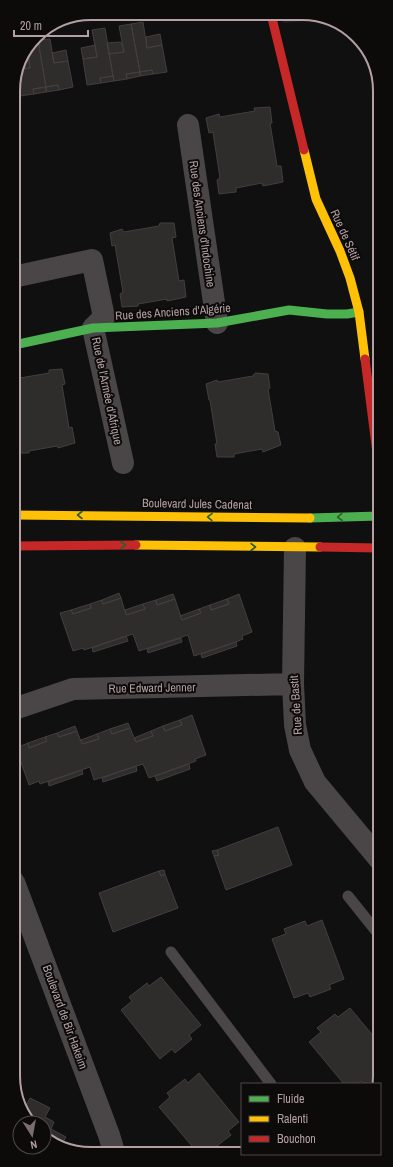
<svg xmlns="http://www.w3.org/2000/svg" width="393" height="1167" viewBox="0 0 393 1167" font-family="'Archivo Narrow',sans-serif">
	<defs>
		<pattern id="park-tufts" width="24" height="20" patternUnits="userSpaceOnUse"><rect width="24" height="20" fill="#1f1e26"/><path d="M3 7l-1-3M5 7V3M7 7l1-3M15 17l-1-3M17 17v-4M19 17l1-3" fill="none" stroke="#3d3b42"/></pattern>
	</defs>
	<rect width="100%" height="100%" fill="#101010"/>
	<path fill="url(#park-tufts)" d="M 282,14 L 318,15 L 325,19 L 283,23 Z"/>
	<path fill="#2f2c2c" stroke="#443e40" d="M 143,22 L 147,48 L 162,45 L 167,72 L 153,74 L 152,70 L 140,72 L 131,24 Z
		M 131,24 L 140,72 L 126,74 L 127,79 L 114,81 L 109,54 L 124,52 L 119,26 Z
		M 105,28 L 113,76 L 100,78 L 101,83 L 87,85 L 83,59 L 97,57 L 92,30 Z
		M 160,34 L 162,45 L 147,48 L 146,37 Z
		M 355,34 L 357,36 L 363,47 L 357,48 Z
		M 50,39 L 54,63 L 68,61 L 73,87 L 59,90 L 58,85 L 46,87 L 38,40 Z
		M 38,40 L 46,87 L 33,89 L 34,94 L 20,96 L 17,73 L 17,70 L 30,68 L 27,49 L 32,41 Z
		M 121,42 L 124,52 L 109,54 L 107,43 Z
		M 95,45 L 97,57 L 83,59 L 81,48 Z
		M 66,50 L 68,61 L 54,63 L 52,53 Z
		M 29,58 L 30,68 L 17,70 L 20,59 Z
		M 152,70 L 153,74 L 140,76 L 140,72 Z
		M 140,72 L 140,76 L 127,79 L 126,74 Z
		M 113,76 L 114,81 L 101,83 L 100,78 Z
		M 58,85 L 59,90 L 46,92 L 46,87 Z
		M 46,87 L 46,92 L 34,94 L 33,89 Z
		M 270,107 L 272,123 L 270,123 L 277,166 L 281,166 L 283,182 L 263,186 L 262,183 L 236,188 L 236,192 L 219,194 L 217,180 L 220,178 L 213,132 L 209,133 L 206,118 L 219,114 L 220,117 L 255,111 L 254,108 Z
		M 160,223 L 174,223 L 176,237 L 172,238 L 179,281 L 184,280 L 186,297 L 167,301 L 167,299 L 138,304 L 138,306 L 122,307 L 120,294 L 123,292 L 115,245 L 112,246 L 110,233 L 122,229 L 124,232 L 159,226 Z
		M 62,369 L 65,384 L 62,385 L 69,428 L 72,427 L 75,443 L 58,448 L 57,446 L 29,451 L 29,453 L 14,453 L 14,379 L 49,373 L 49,370 Z
		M 255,373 L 268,374 L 270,388 L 268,389 L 275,431 L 278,432 L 281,445 L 263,452 L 262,449 L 234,454 L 234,457 L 217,457 L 215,444 L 217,444 L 210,400 L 209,400 L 206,384 L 217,380 L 218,382 L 253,376 Z
		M 119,593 L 121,598 L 103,604 L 102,600 Z
		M 173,594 L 175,599 L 157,605 L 156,600 Z
		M 239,594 L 252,632 L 242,636 L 243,639 L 236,642 L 194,656 L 188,635 L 139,651 L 133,634 L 84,650 L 83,648 L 73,651 L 60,613 L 71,610 L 73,614 L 91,608 L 90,604 L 102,600 L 103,604 L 121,598 L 126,615 L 145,609 L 143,604 L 156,600 L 157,605 L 175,599 L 182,620 L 201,613 L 199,609 L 210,605 L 211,610 L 229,604 L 227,599 Z
		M 227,599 L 229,604 L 211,610 L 210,605 Z
		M 90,604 L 91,608 L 73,614 L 71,610 Z
		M 143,604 L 145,609 L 126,615 L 125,610 Z
		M 199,609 L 201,613 L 182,620 L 180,616 Z
		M 126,636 L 128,641 L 93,652 L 92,648 Z
		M 181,638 L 182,642 L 148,653 L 147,649 Z
		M 236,642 L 237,646 L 202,658 L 201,654 Z
		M 192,715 L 206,755 L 195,759 L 196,761 L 149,778 L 143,764 L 94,780 L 90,767 L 40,784 L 39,781 L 29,785 L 16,748 L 28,743 L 29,748 L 47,741 L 45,737 L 57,733 L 59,737 L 77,731 L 82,744 L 99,739 L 97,734 L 110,729 L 112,734 L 130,728 L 136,742 L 153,736 L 151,731 L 163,726 L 165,731 L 182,725 L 180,720 Z
		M 180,720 L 182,725 L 165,731 L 163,726 Z
		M 128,723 L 130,728 L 112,734 L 110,729 Z
		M 75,726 L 77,731 L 59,737 L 57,733 Z
		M 151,731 L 153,736 L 136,742 L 134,738 Z
		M 97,734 L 99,739 L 82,744 L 81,740 Z
		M 45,737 L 47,741 L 29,748 L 28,743 Z
		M 189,764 L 190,769 L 157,781 L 155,776 Z
		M 136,766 L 137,771 L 103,782 L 102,778 Z
		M 82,770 L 83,774 L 49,786 L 48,782 Z
		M 278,827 L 292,865 L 226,890 L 214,856 L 219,855 L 217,850 Z
		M 217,850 L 219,855 L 214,856 L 212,851 Z
		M 164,870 L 165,874 L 161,876 L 159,871 Z
		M 159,871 L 161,876 L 165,874 L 178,908 L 113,932 L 99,893 Z
		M 322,920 L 344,979 L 329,985 L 331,989 L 310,997 L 308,993 L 294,998 L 272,939 L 286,934 L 284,929 L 305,921 L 307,926 Z
		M 161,977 L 201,1025 L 189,1035 L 192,1039 L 175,1053 L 172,1049 L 160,1059 L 121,1010 L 132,1001 L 129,997 L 147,983 L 149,986 Z
		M 350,1008 L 380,1044 L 380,1066 L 379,1067 L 380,1068 L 380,1081 L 379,1084 L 364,1084 L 361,1081 L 357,1084 L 344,1084 L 309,1042 L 321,1032 L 317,1028 L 335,1014 L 338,1017 Z
		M 199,1073 L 239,1122 L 228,1131 L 231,1135 L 213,1149 L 211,1146 L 202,1152 L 197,1152 L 159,1107 L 170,1097 L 167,1093 L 185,1079 L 188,1083 Z
		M 30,1098 L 50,1108 L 45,1117 L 54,1122 L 51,1129 L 66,1137 L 61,1145 L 44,1136 L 44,1123 L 31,1123 L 24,1109 Z"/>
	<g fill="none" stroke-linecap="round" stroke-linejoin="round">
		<path stroke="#4a4546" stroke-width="11" d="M 348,896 L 380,936
			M 171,952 L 271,1084"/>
		<path stroke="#4a4546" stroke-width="22" d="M 188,125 L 217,323
			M 13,277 L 92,260 L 104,317 L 93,328 L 123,463
			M 295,548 L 293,684 L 295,725 L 300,750 L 315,782 L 380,860
			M 14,709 L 73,689 L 293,684
			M 14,882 L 109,1135 L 114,1152"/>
		<path stroke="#4caf50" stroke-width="9" d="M 14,345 L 93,328 L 217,323 L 289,310 L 327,314 L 347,314 L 359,312
			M 310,518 L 379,516"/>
		<path stroke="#ffc107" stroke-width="9" d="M 304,150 L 316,199 L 340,251 L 350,278 L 359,312 L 365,359
			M 14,515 L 310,518
			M 136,545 L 320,547"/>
		<path stroke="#c62828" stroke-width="9" d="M 271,14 L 304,150
			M 365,359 L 379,469
			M 14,546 L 136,545
			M 320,547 L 379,548"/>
	</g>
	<defs><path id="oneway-chevron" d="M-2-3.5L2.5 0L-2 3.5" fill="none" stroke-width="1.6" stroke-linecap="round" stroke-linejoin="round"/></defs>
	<g stroke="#2c5d2d">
		<use href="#oneway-chevron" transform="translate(80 515) rotate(-180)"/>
		<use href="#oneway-chevron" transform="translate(210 517) rotate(-179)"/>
		<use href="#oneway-chevron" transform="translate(340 517) rotate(179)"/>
		<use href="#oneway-chevron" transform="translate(123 545)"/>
		<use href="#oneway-chevron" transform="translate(253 547)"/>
	</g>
	<g text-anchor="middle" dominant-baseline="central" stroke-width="4" stroke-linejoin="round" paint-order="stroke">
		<g font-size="12" fill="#b39fa4" stroke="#0c0b0a">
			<text transform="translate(202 224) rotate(82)">Rue des Anciens d'Indochine</text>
			<text transform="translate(345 235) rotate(66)">Rue de Sétif</text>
			<text transform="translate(173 312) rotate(-4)">Rue des Anciens d'Algérie</text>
			<text transform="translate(107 391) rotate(78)">Rue de l'Armée d'Afrique</text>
			<text transform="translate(197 504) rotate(1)">Boulevard Jules Cadenat</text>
			<text transform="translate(152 688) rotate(-1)">Rue Edward Jenner</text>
			<text transform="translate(296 705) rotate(-94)">Rue de Bastit</text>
			<text transform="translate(65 1017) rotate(70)">Boulevard de Bir Hakeim</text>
		</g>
	</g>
	<path d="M0 0H393V1167H0ZM91 20H302A71 71 0 0 1 373 91V1076A71 71 0 0 1 302 1147H91A71 71 0 0 1 20 1076V91A71 71 0 0 1 91 20Z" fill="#0c0b0a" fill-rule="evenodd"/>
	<path fill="none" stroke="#b39fa4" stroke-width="2" d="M91 20H302A71 71 0 0 1 373 91V1076A71 71 0 0 1 302 1147H91A71 71 0 0 1 20 1076V91A71 71 0 0 1 91 20Z"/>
	<rect x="241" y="1083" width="140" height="72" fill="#0c0b0a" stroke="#4f4648"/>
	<rect x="249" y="1096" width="20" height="6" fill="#4caf50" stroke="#4f4648"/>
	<text x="277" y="1103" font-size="12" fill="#b39fa4">Fluide</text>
	<rect x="249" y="1116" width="20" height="6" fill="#ffc107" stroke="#4f4648"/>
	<text x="277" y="1123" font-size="12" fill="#b39fa4">Ralenti</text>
	<rect x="249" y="1136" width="20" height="6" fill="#c62828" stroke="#4f4648"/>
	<text x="277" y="1143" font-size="12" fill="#b39fa4">Bouchon</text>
	<g transform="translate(32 1135) rotate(169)"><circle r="19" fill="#0c0b0a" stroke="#4f4648"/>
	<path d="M0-3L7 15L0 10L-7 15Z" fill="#7a6d70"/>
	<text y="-6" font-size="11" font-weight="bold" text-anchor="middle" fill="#b39fa4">N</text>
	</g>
	<path d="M14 30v6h74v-6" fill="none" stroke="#b39fa4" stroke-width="2"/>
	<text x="20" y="30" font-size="12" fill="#b39fa4" stroke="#0c0b0a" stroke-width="3" paint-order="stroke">20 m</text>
</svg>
